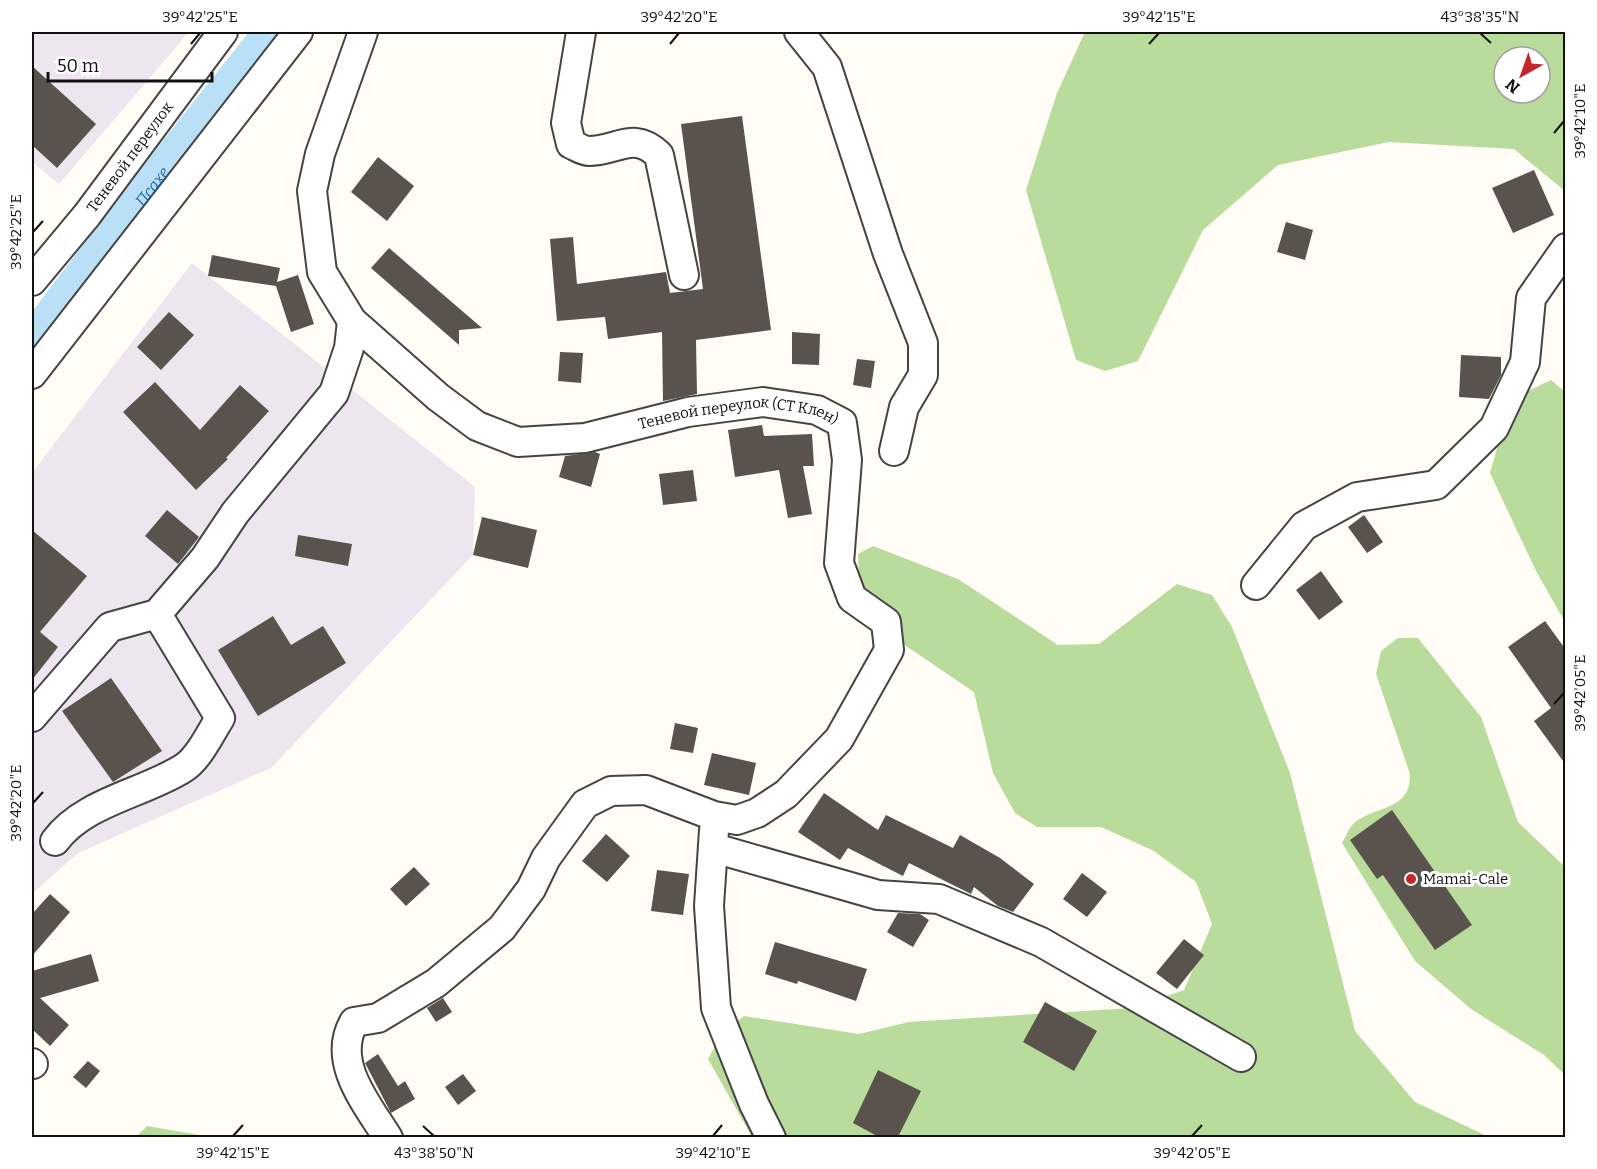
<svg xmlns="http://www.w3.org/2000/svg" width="1597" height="1169" viewBox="0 0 1597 1169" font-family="Bitter,serif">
	<rect width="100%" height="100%" fill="#fffdf5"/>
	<path fill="#eee6ef" d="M 32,32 L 189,32 L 59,184 L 32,162 Z
		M 192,263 L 475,487 L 473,555 L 271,768 L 78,853 L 32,894 L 32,473 Z"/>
	<path fill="#b9dc9c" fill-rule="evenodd" d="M 1085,32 L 1565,32 L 1565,191 L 1514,149 L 1389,142 L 1278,165 L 1203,230 L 1138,361 L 1105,371 L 1076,360 L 1026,190 L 1057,93 ZM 1504,57 L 1540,57 L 1540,93 L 1504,93 Z
		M 1551,380 L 1565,392 L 1565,622 L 1536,571 L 1490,473 L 1511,399 Z
		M 873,546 L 958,579 L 1058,645 L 1099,644 L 1177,584 L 1212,595 L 1232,627 L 1290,773 L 1355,1031 L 1415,1102 L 1489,1137 L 752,1137 L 708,1059 L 722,1034 L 744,1016 L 859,1034 L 909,1022 L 1132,1008 L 1184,990 L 1212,924 L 1196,882 L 1154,851 L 1101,827 L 1037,827 L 1015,813 L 993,773 L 974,692 L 875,625 L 859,587 L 858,554 Z
		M 1398,638 L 1418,638 L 1481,717 L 1518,822 L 1565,867 L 1565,1075 L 1544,1055 L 1471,1009 L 1415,961 L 1342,843 C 1346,837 1349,827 1354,823 C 1377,805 1411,811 1410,774 L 1376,674 L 1381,651 Z
		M 147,1126 L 211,1137 L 136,1137 Z"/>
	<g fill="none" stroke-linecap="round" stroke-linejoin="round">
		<path stroke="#b9e0f7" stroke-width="39" id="s1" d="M 32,344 L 169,164 L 274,32"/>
	</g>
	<path fill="#5a524d" d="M 32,66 L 96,124 L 57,168 L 32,145 Z
		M 742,116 L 771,330 L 696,340 L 697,394 L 663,401 L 662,332 L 608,339 L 605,317 L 557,321 L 550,239 L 573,237 L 577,284 L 666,272 L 670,293 L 703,289 L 681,124 Z
		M 378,157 L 414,186 L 387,221 L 351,192 Z
		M 1534,170 L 1554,215 L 1513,233 L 1492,188 Z
		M 1286,222 L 1313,230 L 1305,260 L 1277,252 Z
		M 389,248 L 482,328 L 459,330 L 459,345 L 371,268 Z
		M 212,255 L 280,268 L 277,282 L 298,275 L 314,324 L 291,332 L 276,286 L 208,276 Z
		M 169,312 L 194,335 L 161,370 L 137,347 Z
		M 792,332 L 820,334 L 819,365 L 792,364 Z
		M 560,352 L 583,353 L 581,383 L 558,381 Z
		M 1461,355 L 1501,357 L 1501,375 L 1489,399 L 1459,397 Z
		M 857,359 L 875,361 L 871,388 L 853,385 Z
		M 155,382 L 200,430 L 240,385 L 269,411 L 226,458 L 228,459 L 196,490 L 123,412 Z
		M 762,425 L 764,436 L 812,434 L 814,466 L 803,466 L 812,514 L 788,518 L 779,470 L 735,477 L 728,430 Z
		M 595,452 L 600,454 L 591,487 L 559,477 L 565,456 Z
		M 693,470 L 697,501 L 663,505 L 659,474 Z
		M 167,510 L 199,537 L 178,564 L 145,536 Z
		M 1364,515 L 1383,542 L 1367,553 L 1348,527 Z
		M 482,517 L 537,530 L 528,568 L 473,555 Z
		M 32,530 L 87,576 L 40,632 L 58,647 L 32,680 Z
		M 298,535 L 352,544 L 348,566 L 295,556 Z
		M 1321,571 L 1343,602 L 1319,620 L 1296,590 Z
		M 273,616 L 291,645 L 323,626 L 346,663 L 258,716 L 218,650 Z
		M 1545,621 L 1566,650 L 1566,765 L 1534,721 L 1551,708 L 1508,647 Z
		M 111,678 L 162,751 L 113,782 L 62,711 Z
		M 675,723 L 698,728 L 693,753 L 670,749 Z
		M 712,753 L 756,763 L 749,795 L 704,785 Z
		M 824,793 L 878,830 L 886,815 L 953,848 L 960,835 L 1000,858 L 1034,884 L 1013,912 L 998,906 L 974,887 L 971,894 L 909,863 L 903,876 L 848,848 L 840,860 L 798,832 Z
		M 1392,810 L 1472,925 L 1435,950 L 1383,875 L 1377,879 L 1350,840 Z
		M 606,834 L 630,856 L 607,882 L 582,861 Z
		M 414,867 L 430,884 L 406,906 L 390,889 Z
		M 657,870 L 689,874 L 683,915 L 651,911 Z
		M 1082,873 L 1107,892 L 1087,917 L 1063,899 Z
		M 50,894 L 70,912 L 32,956 L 32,914 Z
		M 898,913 L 920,914 L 929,920 L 913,947 L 887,932 Z
		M 1184,939 L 1204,955 L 1177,989 L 1156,973 Z
		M 775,942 L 867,969 L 856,1001 L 798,981 L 797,984 L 765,974 Z
		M 91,954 L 99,981 L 40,998 L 69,1025 L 50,1046 L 32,1029 L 32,971 Z
		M 443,998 L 452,1012 L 436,1022 L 427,1008 Z
		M 1045,1002 L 1097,1031 L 1074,1071 L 1023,1042 Z
		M 378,1054 L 398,1086 L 405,1081 L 415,1099 L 391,1113 L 365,1063 Z
		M 88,1061 L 100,1071 L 86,1088 L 73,1077 Z
		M 878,1070 L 921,1091 L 898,1137 L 879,1137 L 853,1123 Z
		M 463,1074 L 476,1091 L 458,1105 L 445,1087 Z"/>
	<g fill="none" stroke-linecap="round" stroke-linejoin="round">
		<g stroke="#444" stroke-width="32">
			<g id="minor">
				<path id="s2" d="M 363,32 L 320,154 L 312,191 L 322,272 L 352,321 L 438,397 L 477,426 L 518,442 L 585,438 L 688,412 L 763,402 L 817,410 L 842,423 L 847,460 L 839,563 L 852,598 L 886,622 L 889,650 L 839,739 L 786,794 L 757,813 L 737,820 L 714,816 L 646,790 L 611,791 L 585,804 L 546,858 L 531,889 L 502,928 L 436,983 L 378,1018 L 354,1022 C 331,1062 367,1104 388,1138"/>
				<path d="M 581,32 L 566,123 L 571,144 C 576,146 583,151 589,151 C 618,151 633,130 659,155 L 684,275"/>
				<path d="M 799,32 L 827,67 L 888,254 L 923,343 L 923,375 L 904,407 L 894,451"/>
				<path id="s3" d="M 32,281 L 87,215 L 223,32"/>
				<path d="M 32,374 L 298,32"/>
				<path d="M 1256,585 L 1304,526 L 1357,497 L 1436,485 L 1494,428 L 1525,362 L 1531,298 L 1566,248"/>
				<path d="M 32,717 L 110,627 L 157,614 L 205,558 L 235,513 L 334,393 L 349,348 L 352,321"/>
				<path d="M 714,830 L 709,906 L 716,1008 L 754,1104 L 771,1138"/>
				<path d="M 55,841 C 84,802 141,794 182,769 C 198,760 210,734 220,718 L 157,614"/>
				<path d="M 714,848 L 878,895 L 939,899 L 1041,942 L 1241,1057"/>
				<path d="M 32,1063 L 33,1064"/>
			</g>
		</g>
		<use href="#minor" stroke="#fff" stroke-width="28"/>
	</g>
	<path fill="none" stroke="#111" stroke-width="2" d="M 1480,33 L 1491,43M 191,44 L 200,33M 670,44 L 679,33M 1149,44 L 1159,33M 1554,133 L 1564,121M 33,232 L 43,221M 1554,704 L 1564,693M 33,803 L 43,792M 423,1126 L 434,1136M 233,1136 L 243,1125M 713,1136 L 722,1125M 1192,1136 L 1202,1125"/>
	<circle fill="#c4262e" stroke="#fff" stroke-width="2" cx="1411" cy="879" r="6"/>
	<g text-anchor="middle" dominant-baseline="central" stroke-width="6" stroke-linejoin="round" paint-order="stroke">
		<g font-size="15" fill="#111" stroke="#fff">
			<text stroke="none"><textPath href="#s3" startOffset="158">Теневой переулок</textPath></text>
			<text stroke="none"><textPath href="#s2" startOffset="738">Теневой переулок (СТ Клен)</textPath></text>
		</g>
		<g font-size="15" fill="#111" stroke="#fff" text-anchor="start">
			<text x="1423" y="879">Mamai-Cale</text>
		</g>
		<g font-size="16" font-style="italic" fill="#1768a6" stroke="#fff">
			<text stroke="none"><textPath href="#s1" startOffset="198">Псахе</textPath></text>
		</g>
	</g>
	<rect width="1597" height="1169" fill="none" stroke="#ffffff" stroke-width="66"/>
	<g transform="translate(1522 75) rotate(220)"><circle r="28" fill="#ffffff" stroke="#a0a0a0" stroke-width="1.5"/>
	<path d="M0-4.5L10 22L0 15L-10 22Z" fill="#c4262e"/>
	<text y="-9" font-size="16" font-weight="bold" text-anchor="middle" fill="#111111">N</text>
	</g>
	<path d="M48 72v9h164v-9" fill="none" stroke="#111111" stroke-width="3"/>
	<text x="57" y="72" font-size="18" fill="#111111" stroke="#ffffff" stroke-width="4.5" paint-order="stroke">50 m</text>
	<rect x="33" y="33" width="1531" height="1103" fill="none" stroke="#111" stroke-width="2"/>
	<g font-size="15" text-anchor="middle" fill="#111">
		<text x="200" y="22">39°42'25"E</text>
		<text x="679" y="22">39°42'20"E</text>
		<text x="1159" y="22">39°42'15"E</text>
		<text x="1480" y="22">43°38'35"N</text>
		<text transform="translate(1580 121) rotate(-90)" y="5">39°42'10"E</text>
		<text transform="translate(16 232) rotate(-90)" y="5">39°42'25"E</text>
		<text transform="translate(1580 693) rotate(-90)" y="5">39°42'05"E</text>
		<text transform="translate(16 803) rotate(-90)" y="5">39°42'20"E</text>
		<text x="233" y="1158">39°42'15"E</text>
		<text x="434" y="1158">43°38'50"N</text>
		<text x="713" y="1158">39°42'10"E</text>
		<text x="1192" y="1158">39°42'05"E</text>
	</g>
</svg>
